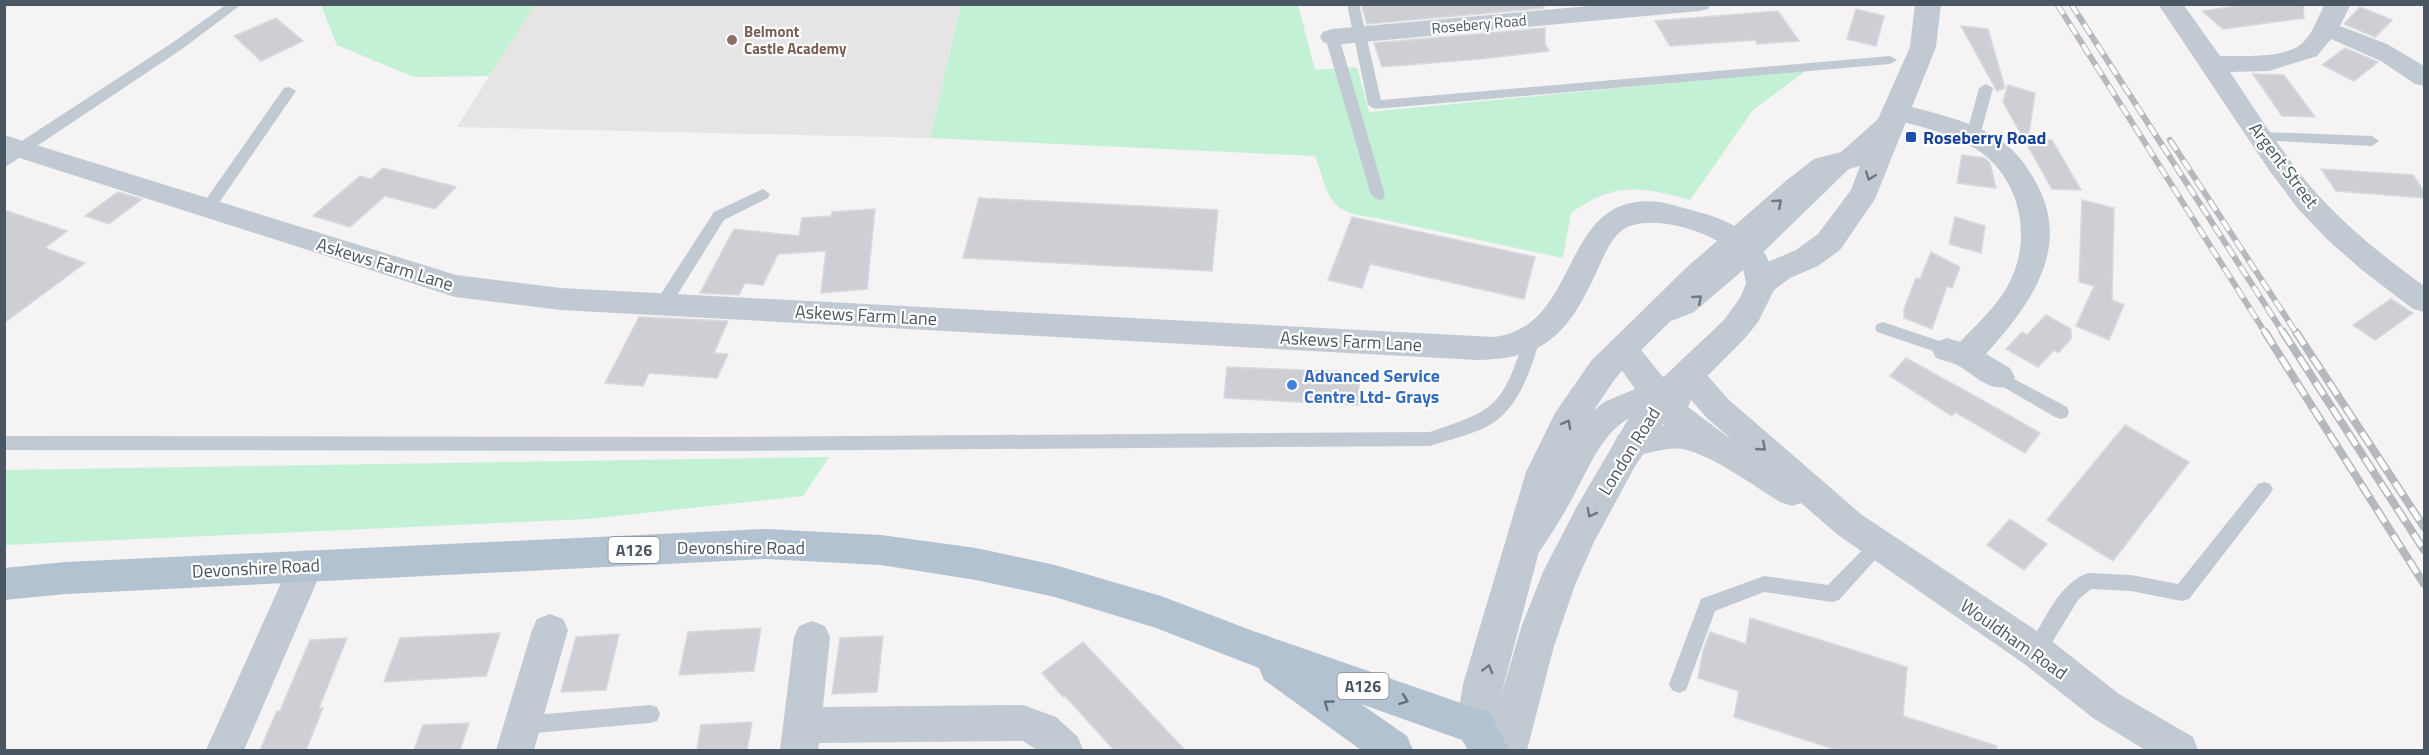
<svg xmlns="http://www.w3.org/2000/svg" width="2429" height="755" viewBox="0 0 2429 755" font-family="'Titillium Web',sans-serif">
	<rect width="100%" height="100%" fill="#f5f3f3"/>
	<path fill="#e6e4e5" d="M 535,5 L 961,5 L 930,138 L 457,127 Z"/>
	<path fill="#c3f1d5" d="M 321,5 L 535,5 L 489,76 L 414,77 L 337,45 Z
		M 961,5 L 1298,5 L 1315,70 L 1357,67 L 1369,112 L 1807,70 L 1753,110 L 1690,200 C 1641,186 1614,182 1571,213 L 1563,258 L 1376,218 C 1326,212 1331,199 1315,156 L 930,138 Z
		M 829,457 L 803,496 L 588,519 L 5,545 L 5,470 Z"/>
	<path fill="#cdcfd5" stroke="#d7d9de" stroke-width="1.5" d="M 1361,4 L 1544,4 L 1544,8 L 1367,24 Z
		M 2251,4 L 2303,4 L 2304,18 L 2223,29 L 2202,11 Z
		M 2360,7 L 2392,20 L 2375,37 L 2344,24 Z
		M 1856,9 L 1884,16 L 1876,46 L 1847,39 Z
		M 1778,11 L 1799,41 L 1757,44 L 1755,40 L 1670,46 L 1655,21 Z
		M 276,18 L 303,41 L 261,61 L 234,36 Z
		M 1961,26 L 1988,29 L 2005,88 L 1997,91 Z
		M 1545,28 L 1545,44 L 1549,51 L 1480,59 L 1382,67 L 1374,43 Z
		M 2345,48 L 2378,62 L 2354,81 L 2322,65 Z
		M 2253,74 L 2284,75 L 2315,117 L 2282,116 Z
		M 2008,85 L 2035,93 L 2028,140 L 2052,140 L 2081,190 L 2052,189 L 2003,102 Z
		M 1962,155 L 1984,158 L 1990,163 L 1996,188 L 1957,183 Z
		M 383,168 L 456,187 L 435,209 L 385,196 L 350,227 L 313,216 L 360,176 L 371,179 Z
		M 2321,169 L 2413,175 L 2424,191 L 2424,198 L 2336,191 Z
		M 118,192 L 142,199 L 109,224 L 85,216 Z
		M 979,198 L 1218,210 L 1212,271 L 963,258 Z
		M 2082,200 L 2114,208 L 2112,300 L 2124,305 L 2109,340 L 2076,326 L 2094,286 L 2079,282 Z
		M 875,209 L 867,289 L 821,293 L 826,251 L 778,254 L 763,285 L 745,283 L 739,295 L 700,293 L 734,229 L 799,236 L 802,218 L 831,216 L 832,212 Z
		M 4,210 L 67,231 L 45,248 L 85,263 L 4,323 Z
		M 1352,217 L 1535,257 L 1524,299 L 1370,264 L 1362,288 L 1328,280 Z
		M 1955,217 L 1985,226 L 1981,253 L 1949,244 Z
		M 1931,252 L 1960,267 L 1952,288 L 1947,286 L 1932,329 L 1904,318 L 1904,309 L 1916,278 L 1920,279 Z
		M 2391,299 L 2413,313 L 2375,340 L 2353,325 Z
		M 2046,315 L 2071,329 L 2071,339 L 2058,353 L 2054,350 L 2038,367 L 2006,349 L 2022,332 L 2027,335 Z
		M 639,317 L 728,321 L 714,353 L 728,354 L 717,378 L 649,373 L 643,386 L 605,383 Z
		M 1906,358 L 2007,414 L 2040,433 L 2025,453 L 1955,412 L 1952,416 L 1890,376 Z
		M 1227,367 L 1359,372 L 1359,405 L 1224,398 Z
		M 2125,425 L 2189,462 L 2113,561 L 2047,520 Z
		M 2010,519 L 2047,544 L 2024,570 L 1987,545 Z
		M 1750,618 L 1907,667 L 1903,716 L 1997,746 L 1996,750 L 1837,750 L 1734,717 L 1739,691 L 1698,678 L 1703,651 L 1710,632 L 1746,644 Z
		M 761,628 L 754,671 L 679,675 L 688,632 Z
		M 500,633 L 486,676 L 384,682 L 400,638 Z
		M 619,634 L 606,690 L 561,692 L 576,637 Z
		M 883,636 L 877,692 L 832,694 L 840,638 Z
		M 347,638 L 319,708 L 323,708 L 306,750 L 260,750 L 277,711 L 280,711 L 310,640 Z
		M 1083,642 L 1185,750 L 1114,750 L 1064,695 L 1063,697 L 1042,673 Z
		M 752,722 L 747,750 L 697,750 L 701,725 Z
		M 469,723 L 460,750 L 414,750 L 423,725 Z"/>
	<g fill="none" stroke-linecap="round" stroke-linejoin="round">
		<path fill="#c1cad2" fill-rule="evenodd" d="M 227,4 L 242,4 L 182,49 L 4,168 L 4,156 L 13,150 L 14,146 L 172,43 Z
			M 1347,4 L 1359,4 L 1381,100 L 1890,56 L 1897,60 L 1890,64 L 1375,109 L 1368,105 Z
			M 1332,33 L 1339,37 L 1385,195 L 1383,199 L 1378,200 L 1371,195 L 1325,37 Z
			M 1986,84 L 1993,88 L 1980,136 L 1978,139 L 1968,139 L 1966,136 L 1979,88 Z
			M 289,87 L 296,91 L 212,213 L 202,213 L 200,209 L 202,205 L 284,88 Z
			M 2262,132 L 2372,136 L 2379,141 L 2372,146 L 2257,140 L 2255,137 L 2257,134 Z
			M 1851,154 L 1858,159 L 1856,162 L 1756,259 L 1694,312 L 1661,325 L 1655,323 L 1653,319 L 1655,315 L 1682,304 L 1746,251 L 1846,156 Z
			M 763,189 L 770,194 L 768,198 L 724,220 L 669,308 L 657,308 L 655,304 L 657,300 L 714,212 Z
			M 1883,322 L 1951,345 L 1953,349 L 1951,353 L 1945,355 L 1877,332 L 1875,328 L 1877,324 Z
			M 1532,333 L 1538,335 L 1540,339 C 1530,372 1518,412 1484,428 C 1467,436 1448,440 1430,446 L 712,451 L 4,450 L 4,436 L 712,437 L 1430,432 C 1495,410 1502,407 1524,339 L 1526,335 Z
			M 1999,371 L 2067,407 L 2069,412 L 2067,417 L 2061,419 L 2055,417 L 1993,381 L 1991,377 L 1993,373 Z
			M 2264,482 L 2270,484 L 2273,489 L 2270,494 L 2189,599 L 2182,601 L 2131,591 L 2091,589 L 2078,600 L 2043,657 L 2036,660 L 2029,657 L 2026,651 L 2029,645 C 2045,620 2059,583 2088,573 L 2131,575 L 2178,584 L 2258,484 Z
			M 1878,537 L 1884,540 L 1887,545 L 1884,550 L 1839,600 L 1832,602 L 1764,592 L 1715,611 L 1686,690 L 1679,693 L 1672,690 L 1669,684 L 1701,599 L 1764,576 L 1828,585 L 1872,540 Z
			M 650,705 L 657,707 L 660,714 L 657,721 L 650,723 L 523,734 L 516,732 L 513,725 L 516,718 L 523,716 Z"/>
		<path fill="#c1cad2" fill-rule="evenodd" d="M 1612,4 L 1711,4 L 1708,9 L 1699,11 L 1332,45 L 1323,42 L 1320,37 L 1323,32 L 1332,29 Z
			M 2158,4 L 2183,4 L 2220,56 C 2241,56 2283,58 2300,45 C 2313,35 2317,18 2325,4 L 2351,4 L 2340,26 L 2387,44 L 2424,66 L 2424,86 L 2415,84 L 2381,61 L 2331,39 L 2317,56 L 2269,71 L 2230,72 C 2258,114 2285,158 2319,196 C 2350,230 2387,259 2424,286 L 2424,312 L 2413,309 L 2362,270 L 2329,241 L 2299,210 L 2269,170 Z
			M 1895,103 C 1928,111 1965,119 1994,136 C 2012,147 2024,161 2034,179 C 2074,246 2031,304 1986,354 L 2010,368 L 2015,377 L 2010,386 C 1987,393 1974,373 1955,364 C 1949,362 1942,360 1936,358 L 1932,350 L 1936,342 L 1947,338 L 1960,342 C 1976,325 1995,308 2007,287 C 2034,241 2021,177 1976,149 C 1949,132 1916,126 1886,117 L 1882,111 L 1886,105 Z
			M 4,135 L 456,275 L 561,288 L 1494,337 C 1583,327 1558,189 1660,202 C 1676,205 1694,211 1709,215 C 1733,223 1760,238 1769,262 C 1772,269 1773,277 1775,284 L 1770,292 L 1760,295 L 1750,292 C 1744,282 1745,270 1740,261 C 1724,233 1645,209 1620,232 C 1608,243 1602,261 1595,275 C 1568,333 1545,359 1478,360 L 561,310 L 455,297 L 4,153 Z
			M 1622,337 C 1648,346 1655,380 1682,389 L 1672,374 L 1677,366 L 1688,362 L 1699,366 L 1729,400 L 1862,515 L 2049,639 L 2119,694 L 2193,737 L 2198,750 L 2145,750 L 2093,718 L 2023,663 L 1838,535 L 1801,503 L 1792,506 L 1780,502 C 1754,486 1711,454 1682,449 C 1661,446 1640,460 1618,453 L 1614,444 L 1618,435 L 1665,425 L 1660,421 L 1654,410 C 1609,415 1593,460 1574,495 C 1564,514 1552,533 1540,551 L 1528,556 L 1516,551 L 1511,541 L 1516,531 L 1581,421 L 1604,402 L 1635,389 L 1607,349 L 1611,341 ZM 1691,400 L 1707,418 L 1733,441 L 1688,407 Z
			M 306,550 L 318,554 L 324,565 L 244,750 L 206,750 L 294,554 Z
			M 550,614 L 563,619 L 568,630 L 534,750 L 496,750 L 532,630 L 537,619 Z
			M 812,621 L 825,626 L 830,637 L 823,707 L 1023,705 L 1056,717 L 1078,737 L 1083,750 L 1037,750 L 1023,741 L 819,743 L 818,750 L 780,750 L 794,637 L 799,626 Z"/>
		<path fill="#c1cad2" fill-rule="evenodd" d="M 1915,4 L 1941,4 L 1936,47 L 1875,199 L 1840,250 L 1818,266 L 1790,278 L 1774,290 L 1758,322 L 1746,337 L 1669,415 L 1634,468 L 1594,542 L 1575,585 L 1554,646 L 1527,750 L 1487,750 L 1489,739 L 1476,745 L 1462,739 L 1456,726 L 1463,684 L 1526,472 L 1555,413 L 1591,361 L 1687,267 L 1787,180 L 1814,159 L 1841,152 L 1878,119 L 1910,47 ZM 1860,166 L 1851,190 L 1818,234 L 1796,250 L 1768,262 L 1749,276 L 1740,298 L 1724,320 L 1653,387 L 1630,416 L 1576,508 L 1543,572 L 1522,625 L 1500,699 L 1560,472 L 1581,429 L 1615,379 L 1633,358 L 1709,283 L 1834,173 Z"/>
		<path fill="#b3c2d1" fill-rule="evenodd" d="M 766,529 L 881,535 L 976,548 L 1055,565 L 1161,596 L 1253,631 L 1490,713 L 1509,750 L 1468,750 L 1462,740 L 1361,704 L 1407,736 L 1413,750 L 1361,750 L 1264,680 L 1259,668 L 1156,628 L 1055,597 L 976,580 L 881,565 L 766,559 L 66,594 L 4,600 L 4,568 L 66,562 Z"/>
		<g stroke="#b5b8bd" stroke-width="6">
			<path id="rail-far1" d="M 2057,4 L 2266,334
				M 2071,4 L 2284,334
				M 2170,140 L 2297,334"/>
		</g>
		<g stroke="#b5b8bd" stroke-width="8">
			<path id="rail" d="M 2265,332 L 2424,584
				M 2283,332 L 2424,550
				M 2296,332 L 2424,527"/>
		</g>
		<use href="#rail-far1" stroke="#fff" stroke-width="4" stroke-dasharray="12" stroke-linecap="butt"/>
		<use href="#rail" stroke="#fff" stroke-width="5" stroke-dasharray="15" stroke-linecap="butt"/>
	</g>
	<defs><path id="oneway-chevron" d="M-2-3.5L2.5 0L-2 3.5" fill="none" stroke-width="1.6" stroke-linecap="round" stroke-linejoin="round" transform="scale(1.5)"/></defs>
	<g stroke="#6e7983">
		<use href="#oneway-chevron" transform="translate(1870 176) rotate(110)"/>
		<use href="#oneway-chevron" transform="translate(1778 203) rotate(-41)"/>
		<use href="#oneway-chevron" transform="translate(1698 299) rotate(-41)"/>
		<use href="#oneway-chevron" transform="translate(1567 424) rotate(-61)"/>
		<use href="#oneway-chevron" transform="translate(1762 447) rotate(41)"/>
		<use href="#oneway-chevron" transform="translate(1591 513) rotate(118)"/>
		<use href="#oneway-chevron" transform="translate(1488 669) rotate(-75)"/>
	</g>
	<g stroke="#64717d">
		<use href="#oneway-chevron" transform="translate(1404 700) rotate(20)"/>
		<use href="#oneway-chevron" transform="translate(1328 704) rotate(-144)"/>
	</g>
	<circle fill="#8d6e63" stroke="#fff" stroke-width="2" cx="732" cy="40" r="6"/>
	<rect fill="#1a4fb4" stroke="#fff" stroke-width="2" x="1905" y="131" width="12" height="12" rx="3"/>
	<circle fill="#3f7fe0" stroke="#fff" stroke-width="2" cx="1292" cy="385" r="6"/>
	<g text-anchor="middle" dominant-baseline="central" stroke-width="4.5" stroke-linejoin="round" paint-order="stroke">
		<g font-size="15" fill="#4a5661" stroke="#fff">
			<text transform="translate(1479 24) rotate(-5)">Rosebery Road</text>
		</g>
		<g font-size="15" font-weight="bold" fill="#785e54" stroke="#fff" text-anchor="start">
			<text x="744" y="31">Belmont<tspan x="744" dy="17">Castle Academy</tspan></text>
		</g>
		<g fill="#fff" stroke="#808990" stroke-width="1.5">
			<rect x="608.5" y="537" width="51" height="26" rx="4.5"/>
			<rect x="1337.5" y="673" width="51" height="26" rx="4.5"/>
		</g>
		<g font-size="16" font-weight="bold" fill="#4a5661">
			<text x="634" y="550">A126</text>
			<text x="1363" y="686">A126</text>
		</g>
		<g font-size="18" font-weight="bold" fill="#164399" stroke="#fff" text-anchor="start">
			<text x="1923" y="137">Roseberry Road</text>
		</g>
		<g font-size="18" fill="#4a5661" stroke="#fff">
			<text transform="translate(2284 165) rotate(53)">Argent Street</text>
			<text transform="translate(385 264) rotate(17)">Askews Farm Lane</text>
			<text transform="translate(866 315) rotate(3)">Askews Farm Lane</text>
			<text transform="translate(1351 341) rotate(3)">Askews Farm Lane</text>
			<text transform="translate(1629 451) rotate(-58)">London Road</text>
			<text x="741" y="547">Devonshire Road</text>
			<text transform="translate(256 568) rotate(-3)">Devonshire Road</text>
			<text transform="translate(2014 639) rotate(35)">Wouldham Road</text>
		</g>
		<g font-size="18" font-weight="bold" fill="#366cbe" stroke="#fff" text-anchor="start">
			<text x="1304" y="375">Advanced Service<tspan x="1304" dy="21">Centre Ltd- Grays</tspan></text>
		</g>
	</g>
	<rect width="2429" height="755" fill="none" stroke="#4a5661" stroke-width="12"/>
</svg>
